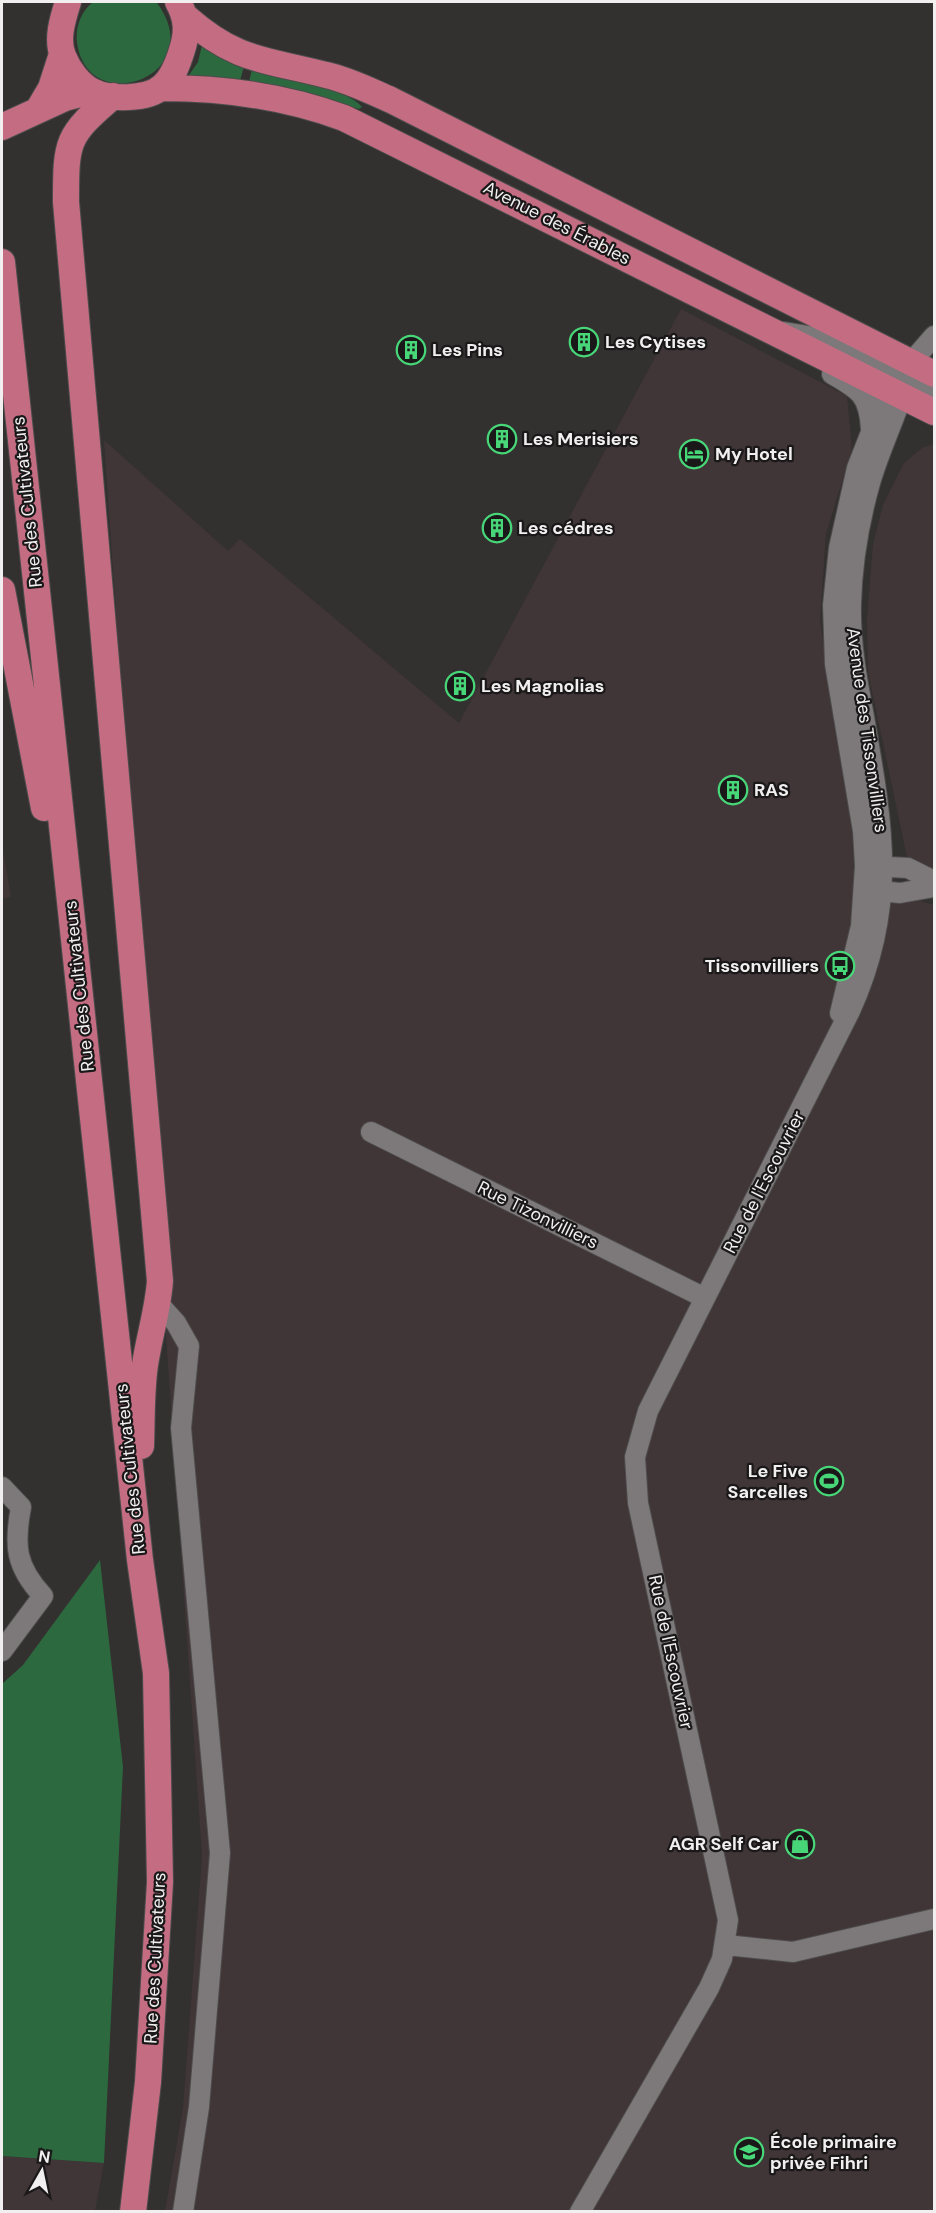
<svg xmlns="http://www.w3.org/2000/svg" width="936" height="2213" viewBox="0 0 936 2213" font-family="'DM Sans',sans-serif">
	<rect width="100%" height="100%" fill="#333030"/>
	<path fill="#403537" d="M 681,309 L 847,396 L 852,449 L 826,534 L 820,621 L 850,797 L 855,881 L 934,905 L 934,2211 L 165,2211 L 183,2108 L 202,1856 L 104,440 L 228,551 L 240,539 L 459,723 Z
		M 934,444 L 934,874 L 907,857 L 868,672 L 867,620 L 873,544 L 883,505 L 904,463 L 922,448 Z
		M 2,845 L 11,897 L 2,899 Z
		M 2,2156 L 104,2163 L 95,2211 L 2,2211 Z"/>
	<path fill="#2c693e" d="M 93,2 L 157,3 C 211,76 88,120 77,43 C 75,28 81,11 93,2 Z
		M 202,45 L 244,66 L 240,81 L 189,75 L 198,62 Z
		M 252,69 C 278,76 347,88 362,107 L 359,109 L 291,89 L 249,82 Z
		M 100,1560 L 123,1767 L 104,2163 L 2,2156 L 2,1684 L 23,1665 Z"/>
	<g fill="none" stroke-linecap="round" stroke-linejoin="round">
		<g stroke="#4e4c4c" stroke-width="22">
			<path id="minor" d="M 784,332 L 833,340 L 892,367 L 912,363
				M 832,374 C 860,390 869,395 871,429
				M 896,386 L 920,388 L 934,394
				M 871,866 L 908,868 L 934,881
				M 870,890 L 900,893 L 934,887
				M 840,1013 L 861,926 L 865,866 L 863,831 L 835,664 L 833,605 L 839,548 L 857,468 L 888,389 L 934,336
				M 371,1132 L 705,1298
				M 158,1303 L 176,1323 L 189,1346 L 181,1428 L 220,1853 L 199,2107 L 183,2212
				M 2,1487 L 21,1507 C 14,1545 15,1566 43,1596 L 2,1651
				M 726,1945 L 793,1952 L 934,1919
				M 580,2212 L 709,1988 L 722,1959 L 728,1920 L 638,1503 L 635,1457 L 648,1411 L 850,1011 C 898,906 883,826 864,717 C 857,680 850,642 851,604 C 852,564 859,522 870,483 C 882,442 902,405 912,363"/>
		</g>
		<g stroke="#4e4c4c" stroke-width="28">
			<path id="major" d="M 68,2 C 63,18 56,39 63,56 C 68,69 79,84 92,91 C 109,100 148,100 163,86 C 173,77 178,63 182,50 C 188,32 187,18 178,2
				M 187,18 C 237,62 265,59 326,75 C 349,80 370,91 391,100 L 934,374
				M 162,88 C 223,88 287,97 344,118 L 934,412
				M 113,96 C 66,136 66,141 66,202 L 160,1281 C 158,1310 149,1337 145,1365 C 141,1392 142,1419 141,1446
				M 38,110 L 51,88 L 62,54
				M 2,127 L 65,98 L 92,91
				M 2,262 L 140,1560 L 156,1673 L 160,1882 L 148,2082 L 133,2212
				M 2,590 L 44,808"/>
		</g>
		<use href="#minor" stroke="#7d797a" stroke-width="20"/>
		<use href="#major" stroke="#c46d82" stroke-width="26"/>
	</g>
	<defs>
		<g id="building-ring" transform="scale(1.5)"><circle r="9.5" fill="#1a1819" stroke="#48d778" stroke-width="1.5"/><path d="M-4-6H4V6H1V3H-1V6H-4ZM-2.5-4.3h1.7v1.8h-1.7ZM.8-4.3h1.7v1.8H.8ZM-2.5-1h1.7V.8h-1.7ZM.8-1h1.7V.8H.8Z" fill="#48d778"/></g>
		<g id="hotel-ring" transform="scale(1.5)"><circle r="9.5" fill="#1a1819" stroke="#48d778" stroke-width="1.5"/><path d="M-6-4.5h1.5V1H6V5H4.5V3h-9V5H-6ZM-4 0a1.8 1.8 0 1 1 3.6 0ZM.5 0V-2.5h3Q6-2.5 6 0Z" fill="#48d778"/></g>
		<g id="bus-ring" transform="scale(1.5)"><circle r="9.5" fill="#1a1819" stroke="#48d778" stroke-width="1.5"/><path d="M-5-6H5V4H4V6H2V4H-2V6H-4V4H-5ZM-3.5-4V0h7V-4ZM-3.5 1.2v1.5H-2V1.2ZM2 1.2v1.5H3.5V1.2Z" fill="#48d778"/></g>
		<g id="stadium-ring" transform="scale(1.5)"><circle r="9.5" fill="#1a1819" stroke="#48d778" stroke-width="1.5"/><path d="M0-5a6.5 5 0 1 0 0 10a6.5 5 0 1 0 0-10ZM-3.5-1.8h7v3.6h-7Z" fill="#48d778"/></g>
		<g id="shop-ring" transform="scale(1.5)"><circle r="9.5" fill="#1a1819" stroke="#48d778" stroke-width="1.5"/><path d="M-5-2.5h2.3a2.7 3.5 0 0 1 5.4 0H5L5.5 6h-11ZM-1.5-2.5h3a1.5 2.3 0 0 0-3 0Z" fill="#48d778"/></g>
		<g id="school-ring" transform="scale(1.5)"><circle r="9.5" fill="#1a1819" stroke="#48d778" stroke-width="1.5"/><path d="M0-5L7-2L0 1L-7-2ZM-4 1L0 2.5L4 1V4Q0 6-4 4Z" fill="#48d778"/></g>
	</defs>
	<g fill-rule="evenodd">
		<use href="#building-ring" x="584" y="342"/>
		<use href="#building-ring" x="411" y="350"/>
		<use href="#building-ring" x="502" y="439"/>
		<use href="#hotel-ring" x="694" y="454"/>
		<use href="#building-ring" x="497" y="528"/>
		<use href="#building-ring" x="460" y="686"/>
		<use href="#building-ring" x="733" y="790"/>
		<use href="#bus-ring" x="840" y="966"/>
		<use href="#stadium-ring" x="829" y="1481"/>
		<use href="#shop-ring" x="800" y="1844"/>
		<use href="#school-ring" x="749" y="2152"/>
	</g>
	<g text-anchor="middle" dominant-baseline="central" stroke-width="4.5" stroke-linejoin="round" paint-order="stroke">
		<g font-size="18" fill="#f1efef" stroke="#1a1819">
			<text transform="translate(557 223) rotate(27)">Avenue des Érables</text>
			<text transform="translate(27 502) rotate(-96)">Rue des Cultivateurs</text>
			<text transform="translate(867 730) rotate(82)">Avenue des Tissonvilliers</text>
			<text transform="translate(79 986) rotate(-96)">Rue des Cultivateurs</text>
			<text transform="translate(764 1182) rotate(-63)">Rue de l'Escouvrier</text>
			<text transform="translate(538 1215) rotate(26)">Rue Tizonvilliers</text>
			<text transform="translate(130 1469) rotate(-96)">Rue des Cultivateurs</text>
			<text transform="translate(671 1652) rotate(78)">Rue de l'Escouvrier</text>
			<text transform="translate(155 1958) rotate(-87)">Rue des Cultivateurs</text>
		</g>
		<g font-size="18" font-weight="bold" fill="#f1efef" stroke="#1a1819" text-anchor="start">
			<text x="605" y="342">Les Cytises</text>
			<text x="432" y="350">Les Pins</text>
			<text x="523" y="439">Les Merisiers</text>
			<text x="715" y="454">My Hotel</text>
			<text x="518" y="528">Les cédres</text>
			<text x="481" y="686">Les Magnolias</text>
			<text x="754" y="790">RAS</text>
			<text x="819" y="966" text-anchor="end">Tissonvilliers</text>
			<text x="808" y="1471" text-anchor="end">Le Five<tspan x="808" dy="21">Sarcelles</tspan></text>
			<text x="779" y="1844" text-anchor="end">AGR Self Car</text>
			<text x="770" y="2142">École primaire<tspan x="770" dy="21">privée Fihri</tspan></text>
		</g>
	</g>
	<rect width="936" height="2213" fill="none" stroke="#f1efef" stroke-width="6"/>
	<g transform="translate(42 2171) rotate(9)" stroke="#1a1819" stroke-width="4.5" paint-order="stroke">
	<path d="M0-4.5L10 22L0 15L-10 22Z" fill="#f1efef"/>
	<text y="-9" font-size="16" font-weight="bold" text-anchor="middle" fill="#f1efef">N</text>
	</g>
</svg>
